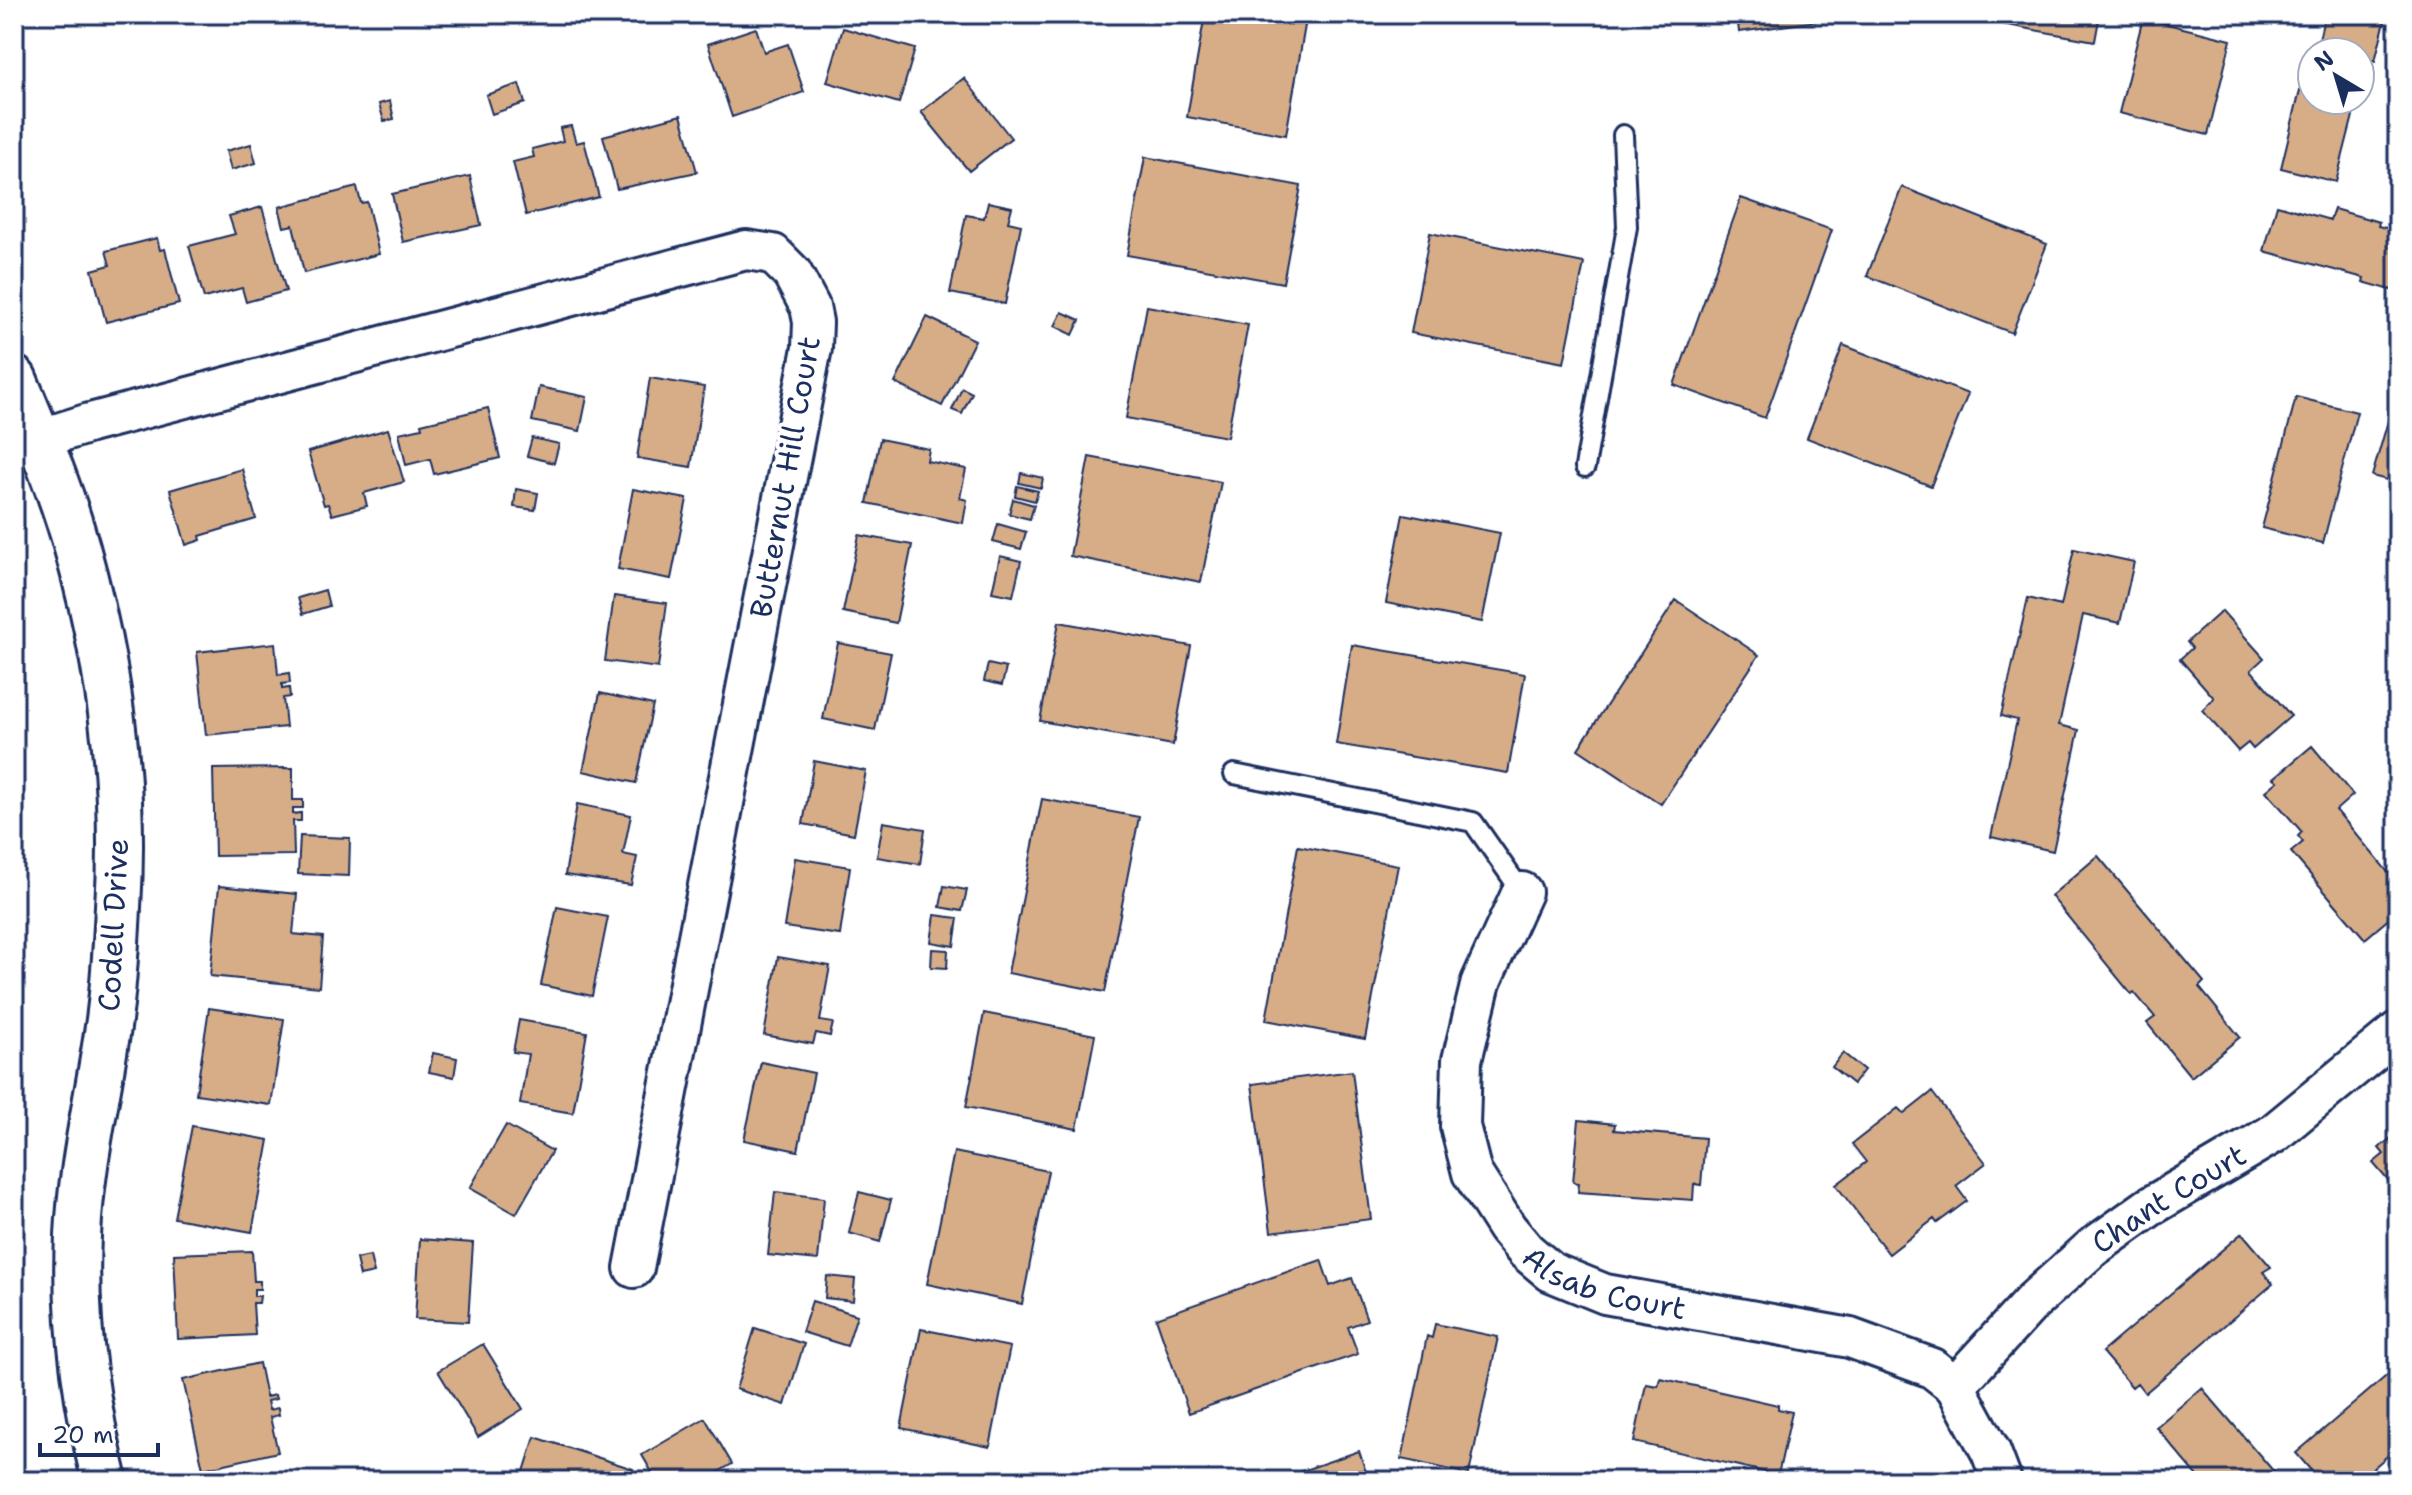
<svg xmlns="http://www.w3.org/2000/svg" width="2412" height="1495" viewBox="0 0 2412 1495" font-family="'Shantell Sans',sans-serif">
	<rect width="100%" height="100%" fill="#fff"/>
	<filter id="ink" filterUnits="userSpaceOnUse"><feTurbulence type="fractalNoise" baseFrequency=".0125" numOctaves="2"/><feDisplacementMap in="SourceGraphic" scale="16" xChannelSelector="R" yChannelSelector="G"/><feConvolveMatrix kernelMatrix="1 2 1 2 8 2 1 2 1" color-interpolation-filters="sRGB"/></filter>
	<g filter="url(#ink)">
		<path fill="#d7ad88" stroke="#1b2f5e" stroke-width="2" d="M 1205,14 L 1307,14 L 1286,135 L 1187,117 Z
			M 1737,14 L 1868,14 L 1739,32 Z
			M 1998,14 L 2100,14 L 2095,41 L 1996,23 Z
			M 2325,14 L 2370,14 L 2369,17 L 2385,21 L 2375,61 L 2370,59 L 2359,105 L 2356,104 L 2336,182 L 2281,168 L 2300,90 L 2306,91 L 2312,68 L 2312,100 L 2360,100 L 2360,52 L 2316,52 Z
			M 2143,18 L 2231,40 L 2208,135 L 2119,113 Z
			M 756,28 L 764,52 L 788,44 L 804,92 L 732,117 L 708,44 Z
			M 843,28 L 915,49 L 899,103 L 827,82 Z
			M 964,78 L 1011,138 L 969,171 L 921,112 Z
			M 519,84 L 525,103 L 492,114 L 486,95 Z
			M 390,101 L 394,119 L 384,121 L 379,104 Z
			M 681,115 L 697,172 L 617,189 L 603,136 Z
			M 571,126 L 576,143 L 584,141 L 599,197 L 526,215 L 513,162 L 534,157 L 532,149 L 563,141 L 560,128 Z
			M 251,144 L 256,163 L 231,170 L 226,151 Z
			M 1145,157 L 1301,186 L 1283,283 L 1127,255 Z
			M 470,176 L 481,225 L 403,242 L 392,194 Z
			M 357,187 L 361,203 L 367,202 L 379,254 L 304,273 L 293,225 L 284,227 L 279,207 Z
			M 1902,187 L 2047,244 L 2012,333 L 1867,276 Z
			M 1741,198 L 1832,230 L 1765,418 L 1674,385 Z
			M 988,202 L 1012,207 L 1008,222 L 1021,225 L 1005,304 L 950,293 L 966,215 L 984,218 Z
			M 2277,205 L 2330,220 L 2334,209 L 2379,222 L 2378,226 L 2398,231 L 2398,292 L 2363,282 L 2364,278 L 2264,251 Z
			M 262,207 L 286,291 L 246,302 L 242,288 L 204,298 L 189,246 L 235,234 L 229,216 Z
			M 1430,233 L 1584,263 L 1564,363 L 1411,333 Z
			M 157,238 L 160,250 L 165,249 L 179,304 L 106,322 L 92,270 L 110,265 L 106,251 Z
			M 1147,306 L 1248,325 L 1227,437 L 1126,418 Z
			M 1062,312 L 1080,320 L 1073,335 L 1055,326 Z
			M 927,317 L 975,340 L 942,406 L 895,383 Z
			M 1843,345 L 1968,394 L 1931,486 L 1807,438 Z
			M 650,378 L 704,387 L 691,467 L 637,458 Z
			M 539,387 L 587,397 L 580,431 L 532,421 Z
			M 962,388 L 972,393 L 962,414 L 952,410 Z
			M 2296,397 L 2357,412 L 2323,543 L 2262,528 Z
			M 488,408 L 500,458 L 434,474 L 430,459 L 406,465 L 399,433 L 422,428 L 421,424 Z
			M 2390,414 L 2398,416 L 2398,483 L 2372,476 Z
			M 388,429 L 404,482 L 364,493 L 367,506 L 332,515 L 328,504 L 324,505 L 308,452 Z
			M 532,438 L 559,444 L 554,463 L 527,456 Z
			M 880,439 L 929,449 L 927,461 L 966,469 L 960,498 L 967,500 L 963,523 L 867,503 Z
			M 1089,457 L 1221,482 L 1201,582 L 1070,556 Z
			M 242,469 L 256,519 L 200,536 L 201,540 L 186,545 L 170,490 Z
			M 1021,473 L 1043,478 L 1041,488 L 1019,483 Z
			M 1017,486 L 1038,491 L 1035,501 L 1015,496 Z
			M 516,489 L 538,493 L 535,510 L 514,507 Z
			M 633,489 L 687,499 L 671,579 L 618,569 Z
			M 1013,499 L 1034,505 L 1030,519 L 1009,514 Z
			M 1403,514 L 1500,533 L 1482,622 L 1386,603 Z
			M 998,524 L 1026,532 L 1021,549 L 993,542 Z
			M 859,535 L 912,545 L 896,623 L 843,612 Z
			M 2074,549 L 2134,562 L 2120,623 L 2083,615 L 2059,725 L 2079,730 L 2053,851 L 1991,837 L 2017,720 L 2001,716 L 2028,598 L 2061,606 Z
			M 1000,556 L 1021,561 L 1013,596 L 992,592 Z
			M 325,590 L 329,606 L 303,614 L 298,598 Z
			M 614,596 L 667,603 L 658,668 L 605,661 Z
			M 1676,600 L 1759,655 L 1661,804 L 1578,749 Z
			M 2222,611 L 2264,658 L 2251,670 L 2291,716 L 2253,749 L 2248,743 L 2238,751 L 2202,710 L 2214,698 L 2180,659 L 2192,648 L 2187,642 Z
			M 1059,622 L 1191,646 L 1173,745 L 1040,721 Z
			M 275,643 L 278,675 L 289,673 L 290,683 L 282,684 L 282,689 L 289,688 L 290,697 L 283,698 L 286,727 L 206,735 L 197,652 Z
			M 838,643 L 891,653 L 875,730 L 823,719 Z
			M 1352,645 L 1525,674 L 1508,773 L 1336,744 Z
			M 988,664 L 1006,668 L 1002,685 L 984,681 Z
			M 600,693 L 653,705 L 636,783 L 583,771 Z
			M 2312,746 L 2353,795 L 2336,810 L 2398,884 L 2398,911 L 2365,939 L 2291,852 L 2303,842 L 2298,836 L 2302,832 L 2266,791 L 2278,781 L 2274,778 Z
			M 814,761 L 866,771 L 854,834 L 803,824 Z
			M 293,768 L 293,800 L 303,800 L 303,808 L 293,808 L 293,814 L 301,813 L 301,821 L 293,821 L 294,855 L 215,856 L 213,769 Z
			M 1042,799 L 1139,817 L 1105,992 L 1008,973 Z
			M 577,804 L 631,815 L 623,854 L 637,857 L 631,885 L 565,875 Z
			M 883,822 L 925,829 L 920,864 L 877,857 Z
			M 300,836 L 350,838 L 349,876 L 298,874 Z
			M 1298,846 L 1398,865 L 1365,1039 L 1266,1020 Z
			M 2098,856 L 2204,982 L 2199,987 L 2240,1037 L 2191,1077 L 2147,1023 L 2155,1017 L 2134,992 L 2131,994 L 2051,896 Z
			M 795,858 L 850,867 L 840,935 L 784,927 Z
			M 219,886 L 297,894 L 293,934 L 323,937 L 319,987 L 210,976 Z
			M 944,886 L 967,890 L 962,911 L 940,907 Z
			M 557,907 L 608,917 L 592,996 L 541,985 Z
			M 935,915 L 958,918 L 954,946 L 931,942 Z
			M 932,949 L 948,950 L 947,968 L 931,967 Z
			M 778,957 L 830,966 L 820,1021 L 833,1023 L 830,1036 L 816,1033 L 813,1044 L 764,1035 Z
			M 209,1008 L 284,1019 L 271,1105 L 196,1094 Z
			M 984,1013 L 1095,1035 L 1077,1129 L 966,1107 Z
			M 519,1020 L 587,1032 L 573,1113 L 520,1104 L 528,1054 L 513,1052 Z
			M 433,1053 L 457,1058 L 454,1077 L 429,1072 Z
			M 1843,1053 L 1864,1070 L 1853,1084 L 1832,1067 Z
			M 761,1062 L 814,1073 L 798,1151 L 744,1140 Z
			M 1352,1071 L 1371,1219 L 1271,1232 L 1252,1084 Z
			M 1932,1092 L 1986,1163 L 1956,1186 L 1967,1201 L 1937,1223 L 1934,1219 L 1889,1254 L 1836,1185 L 1866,1162 L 1852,1144 L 1898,1108 L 1904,1114 Z
			M 1579,1120 L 1615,1124 L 1614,1130 L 1705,1138 L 1701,1185 L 1694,1184 L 1693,1200 L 1578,1192 L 1579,1183 L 1573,1182 Z
			M 506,1125 L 552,1151 L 516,1214 L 470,1188 Z
			M 192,1126 L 269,1140 L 252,1232 L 174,1218 Z
			M 2398,1132 L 2398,1192 L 2373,1163 L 2384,1154 L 2379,1148 Z
			M 954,1152 L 1048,1171 L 1022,1304 L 927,1284 Z
			M 775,1192 L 824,1198 L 818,1260 L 768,1255 Z
			M 859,1192 L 891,1200 L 880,1242 L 849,1233 Z
			M 2242,1233 L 2271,1267 L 2263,1272 L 2273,1284 L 2145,1393 L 2137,1383 L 2132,1387 L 2102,1352 Z
			M 420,1239 L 473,1243 L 468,1322 L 415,1319 Z
			M 252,1251 L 254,1281 L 260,1281 L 260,1289 L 254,1289 L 254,1296 L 260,1296 L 259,1303 L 253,1303 L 255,1335 L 178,1339 L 174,1254 Z
			M 370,1256 L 374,1273 L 360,1276 L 356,1259 Z
			M 1321,1260 L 1330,1286 L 1352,1278 L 1367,1320 L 1348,1327 L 1358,1354 L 1189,1413 L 1156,1318 Z
			M 827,1276 L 855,1279 L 853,1301 L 825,1298 Z
			M 812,1301 L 857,1315 L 847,1346 L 802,1332 Z
			M 1435,1324 L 1498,1337 L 1469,1474 L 1402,1459 L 1427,1336 L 1432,1338 Z
			M 755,1328 L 804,1344 L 785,1405 L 736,1389 Z
			M 921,1329 L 1010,1347 L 990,1447 L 901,1428 Z
			M 483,1344 L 523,1409 L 478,1437 L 438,1371 Z
			M 259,1363 L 266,1397 L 275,1395 L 276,1399 L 267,1401 L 269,1410 L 278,1408 L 279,1415 L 270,1417 L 278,1452 L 203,1469 L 183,1380 Z
			M 2398,1366 L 2398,1447 L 2358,1481 L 2320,1481 L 2296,1453 Z
			M 1660,1378 L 1778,1405 L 1778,1409 L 1792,1412 L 1778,1475 L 1634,1442 L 1646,1384 L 1658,1386 Z
			M 2202,1388 L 2275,1473 L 2266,1481 L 2202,1481 L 2156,1427 Z
			M 705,1418 L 732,1464 L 703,1481 L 657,1481 L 642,1455 Z
			M 535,1437 L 633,1469 L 629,1481 L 521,1481 Z
			M 1359,1451 L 1369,1481 L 1273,1481 Z"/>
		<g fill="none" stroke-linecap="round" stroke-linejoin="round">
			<g stroke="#1b2f5e" stroke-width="24">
				<path id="lane" d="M 1585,467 L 1627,227 L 1623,135
					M 1234,774 L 1473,822 L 1522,892"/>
			</g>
			<g stroke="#1b2f5e" stroke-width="44">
				<g id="street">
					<path d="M 39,439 L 90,423 L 746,250 L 773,254 L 792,273 L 810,307 L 813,322 L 812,348 L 634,1268"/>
					<path id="s1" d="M 1522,892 L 1481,982 L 1462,1060 L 1460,1126 L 1472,1173 L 1507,1228 L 1526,1251 L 1551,1272 L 1605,1294 L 1850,1338 L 1932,1368 L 1955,1386 L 1991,1452 L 2002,1481"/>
					<path id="s2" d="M 1955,1386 L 2033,1301 L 2092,1248 L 2151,1206 L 2273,1134 L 2398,1031"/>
				</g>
			</g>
			<g stroke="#1b2f5e" stroke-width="50">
				<path id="secondary" d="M 14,379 C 37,434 61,490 77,548 C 109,663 126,787 118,907 C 116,946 114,987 108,1027 C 98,1097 81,1165 78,1236 C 74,1319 85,1401 105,1481"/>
			</g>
			<use href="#lane" stroke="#fff" stroke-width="18"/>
			<use href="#street" stroke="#fff" stroke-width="38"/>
			<use href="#secondary" stroke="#fff" stroke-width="44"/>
		</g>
	</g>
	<g text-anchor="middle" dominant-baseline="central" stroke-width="8" stroke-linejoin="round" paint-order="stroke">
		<g font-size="30" fill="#1b2f5e" stroke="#fff">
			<text transform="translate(785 477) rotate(-80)">Butternut Hill Court</text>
			<text transform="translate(113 925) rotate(-87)">Codell Drive</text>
			<text stroke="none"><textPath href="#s2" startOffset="286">Chant Court</textPath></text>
			<text stroke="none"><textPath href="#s1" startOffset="476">Alsab Court</textPath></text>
		</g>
	</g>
	<rect width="2412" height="1495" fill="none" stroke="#fff" stroke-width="48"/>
	<rect x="24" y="24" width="2364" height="1447" fill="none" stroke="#1b2f5e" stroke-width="3" filter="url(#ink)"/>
	<g transform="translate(2336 76) rotate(322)"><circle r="38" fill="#ffffff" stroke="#a4acbf" stroke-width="2"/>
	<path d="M0-6L14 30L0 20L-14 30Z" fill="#1b2f5e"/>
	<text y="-12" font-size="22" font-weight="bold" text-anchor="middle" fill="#1b2f5e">N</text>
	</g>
	<path d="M40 1443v12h118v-12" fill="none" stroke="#1b2f5e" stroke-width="4"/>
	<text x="52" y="1443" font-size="24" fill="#1b2f5e" stroke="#ffffff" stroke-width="6" paint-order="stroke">20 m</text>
</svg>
